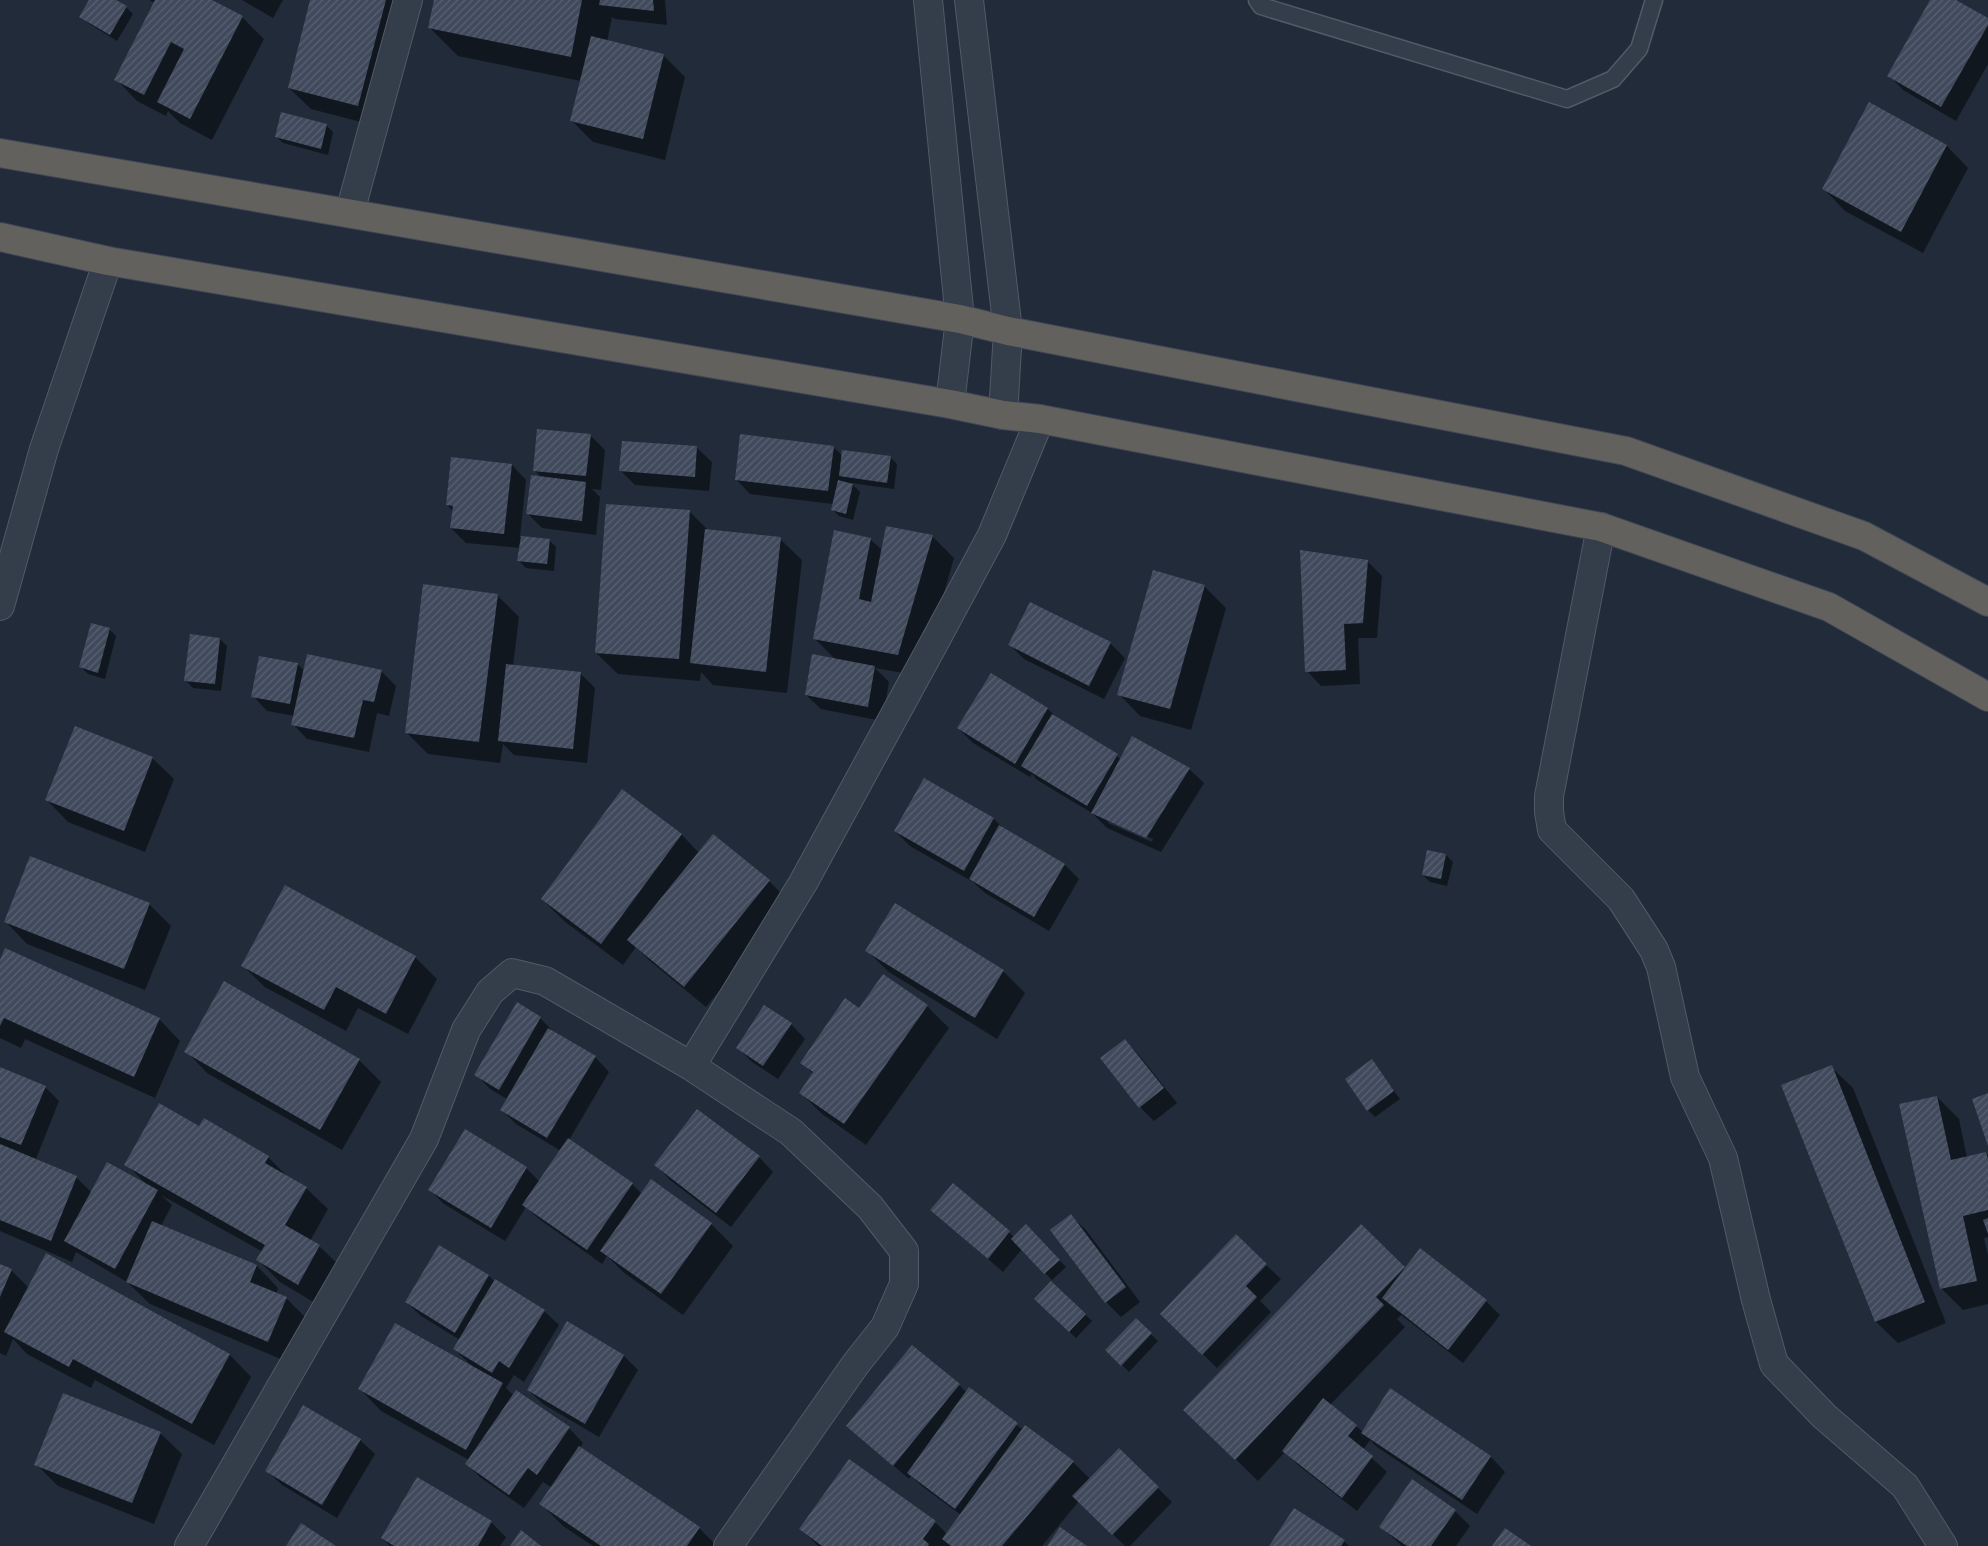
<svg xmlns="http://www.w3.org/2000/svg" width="1988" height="1546" viewBox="0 0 1988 1546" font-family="'Titillium Web',sans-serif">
	<defs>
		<pattern id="building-hatch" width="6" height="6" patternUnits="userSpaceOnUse" patternTransform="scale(1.25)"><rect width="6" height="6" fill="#404a5c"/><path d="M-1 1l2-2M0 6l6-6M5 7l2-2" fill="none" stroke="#596272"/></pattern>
	</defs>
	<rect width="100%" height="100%" fill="#212b3a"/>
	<path fill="#0007" fill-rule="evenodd" d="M 91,0 L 114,0 L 126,7 L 133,14 L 117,41 L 88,23 L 81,16 Z
		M 149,0 L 209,0 L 242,17 L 264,39 L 212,140 L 180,123 L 168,111 L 166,116 L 137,101 L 116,79 L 155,3 Z
		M 242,0 L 283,0 L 273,18 Z
		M 312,0 L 413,0 L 380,127 L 311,109 L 289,88 Z
		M 435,0 L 665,0 L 667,25 L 615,19 L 612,17 L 607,42 L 663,55 L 685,77 L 665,160 L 593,142 L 571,120 L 581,81 L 458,56 L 430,28 Z
		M 1931,0 L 1953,0 L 1988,20 L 1988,64 L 1956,121 L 1903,90 L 1889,75 Z
		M 1869,104 L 1947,146 L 1968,168 L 1923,253 L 1845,211 L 1824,189 Z
		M 326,125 L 333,132 L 328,155 L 283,143 L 276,136 Z
		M 590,435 L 605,450 L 601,490 L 592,489 L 600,497 L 596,535 L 542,528 L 528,514 L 542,478 L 534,470 Z
		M 623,442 L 697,448 L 712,462 L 709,491 L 635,485 L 621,471 Z
		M 833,447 L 843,456 L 890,457 L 897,464 L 894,489 L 851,483 L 860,492 L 853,520 L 839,516 L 832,509 L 833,504 L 750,494 L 736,479 Z
		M 512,465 L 526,480 L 520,537 L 549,540 L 556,547 L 554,571 L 526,568 L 519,561 L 521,548 L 466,543 L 451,528 L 453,511 L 447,505 Z
		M 689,511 L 709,531 L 780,539 L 802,560 L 787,693 L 713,685 L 701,672 L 700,681 L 618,674 L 596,653 Z
		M 932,536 L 954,558 L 920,676 L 875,668 L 889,682 L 882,721 L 821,709 L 806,695 L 836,660 L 814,638 L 870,539 L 883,551 Z
		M 1367,561 L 1382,576 L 1377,638 L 1358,638 L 1360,684 L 1321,686 L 1307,671 Z
		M 1204,586 L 1226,608 L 1191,730 L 1140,716 L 1119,694 Z
		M 497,595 L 519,617 L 513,666 L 580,673 L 595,688 L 587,763 L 514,755 L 503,744 L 500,763 L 428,754 L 406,732 Z
		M 109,629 L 116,636 L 105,679 L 88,674 L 81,667 Z
		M 220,639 L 227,646 L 221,691 L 193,688 L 186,681 Z
		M 1110,643 L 1125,658 L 1104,699 L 1024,659 L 1010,645 Z
		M 297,664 L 305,671 L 381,671 L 396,686 L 389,716 L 377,713 L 369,752 L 307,739 L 293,724 L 295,716 L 267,711 L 253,696 Z
		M 991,674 L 1048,709 L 1057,718 L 1121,759 L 1189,769 L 1204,783 L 1161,852 L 1107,828 L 1092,813 L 1037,780 L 1032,774 L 1030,777 L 973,743 L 958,728 ZM 1108,820 L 1153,839 L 1152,842 L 1108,823 Z
		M 152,758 L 174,779 L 145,852 L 68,822 L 47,800 Z
		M 924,780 L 994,819 L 1005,830 L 1065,865 L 1079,879 L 1049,931 L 985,893 L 973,882 L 910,846 L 895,831 Z
		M 622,791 L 682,835 L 699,853 L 713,836 L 769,881 L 791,903 L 706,1007 L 650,961 L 636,947 L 623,965 L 564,921 L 542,899 Z
		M 1428,852 L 1446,855 L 1453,862 L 1447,886 L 1430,882 L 1423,875 Z
		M 149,904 L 171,926 L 145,990 L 27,944 L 6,922 Z
		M 867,951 L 1003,971 L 1025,993 L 997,1039 L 889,972 Z
		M 415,957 L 437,979 L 408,1034 L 358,1008 L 346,1031 L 265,987 L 243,966 Z
		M 0,963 L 159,1019 L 180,1041 L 155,1098 L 25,1039 L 21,1048 L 0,1038 Z
		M 927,1006 L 949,1028 L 866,1145 L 822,1114 L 801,1093 L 813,1074 L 802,1062 L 859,1009 Z
		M 540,1018 L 555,1033 L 595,1057 L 609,1072 L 569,1140 L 632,1184 L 642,1194 L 711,1224 L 733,1246 L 683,1315 L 623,1272 L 607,1256 L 602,1264 L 539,1219 L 526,1207 L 505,1241 L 444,1204 L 430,1190 L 465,1131 L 526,1168 L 540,1182 L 561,1151 L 516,1124 L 501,1109 L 507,1099 L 490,1089 L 476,1074 Z
		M 791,1024 L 805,1039 L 778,1079 L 752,1062 L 738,1048 Z
		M 1125,1040 L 1139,1055 L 1177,1103 L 1154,1121 L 1140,1107 Z
		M 186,1051 L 359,1060 L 381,1082 L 342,1150 L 207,1073 Z
		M 1372,1061 L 1400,1099 L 1375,1117 L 1368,1110 Z
		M 1831,1067 L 1853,1088 L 1946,1323 L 1898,1343 L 1876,1322 L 1783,1086 Z
		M 0,1069 L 45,1087 L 59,1101 L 36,1159 L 76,1177 L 92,1193 L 145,1183 L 126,1164 L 200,1127 L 268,1157 L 289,1178 L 306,1188 L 328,1209 L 310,1241 L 319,1246 L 341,1267 L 320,1306 L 280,1282 L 258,1260 L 263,1252 L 161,1195 L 172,1205 L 161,1226 L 257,1266 L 278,1288 L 276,1294 L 286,1298 L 308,1320 L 290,1363 L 150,1304 L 127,1282 L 76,1252 L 72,1262 L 0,1231 Z
		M 1937,1097 L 1959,1119 L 1967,1158 L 1986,1153 L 1988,1155 L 1988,1237 L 1984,1238 L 1988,1255 L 1988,1304 L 1963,1310 L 1941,1288 Z
		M 759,1157 L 773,1172 L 731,1227 L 670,1180 L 656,1165 Z
		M 953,1184 L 1014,1237 L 1033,1233 L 1066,1267 L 1052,1280 L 1022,1249 L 1003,1272 L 932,1210 Z
		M 1071,1216 L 1086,1230 L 1140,1302 L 1121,1317 L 1106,1302 L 1052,1231 Z
		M 1361,1226 L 1405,1269 L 1486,1301 L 1500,1315 L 1463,1363 L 1401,1315 L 1397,1319 L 1405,1327 L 1330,1405 L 1363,1432 L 1391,1390 L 1491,1457 L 1505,1472 L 1477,1514 L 1377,1447 L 1370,1440 L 1363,1450 L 1387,1472 L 1357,1511 L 1298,1465 L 1285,1452 L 1258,1481 L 1207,1431 Z
		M 1236,1236 L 1281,1279 L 1260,1301 L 1271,1312 L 1217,1368 L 1176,1328 Z
		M 440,1246 L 489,1276 L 495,1282 L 544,1311 L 559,1325 L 524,1382 L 514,1375 L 506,1388 L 514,1396 L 569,1428 L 583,1443 L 580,1448 L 699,1528 L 717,1546 L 593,1546 L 563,1526 L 541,1504 L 552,1488 L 543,1482 L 524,1508 L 481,1478 L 467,1464 L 469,1460 L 381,1411 L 360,1389 L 472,1366 L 454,1349 L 460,1340 L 421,1316 L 406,1302 Z
		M 47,1255 L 230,1355 L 251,1377 L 214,1445 L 95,1380 L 91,1388 L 27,1354 L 13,1339 L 6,1356 L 0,1353 L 0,1265 L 11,1270 L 29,1288 Z
		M 1035,1299 L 1085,1314 L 1092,1321 L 1076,1338 Z
		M 1136,1320 L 1158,1341 L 1129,1372 L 1107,1350 Z
		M 624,1356 L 638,1370 L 599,1437 L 543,1404 L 528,1390 Z
		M 959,1385 L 967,1393 L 1073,1462 L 1090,1479 L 1119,1450 L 1172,1502 L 1130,1546 L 1125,1546 L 1079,1501 L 1042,1546 L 818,1546 L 801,1529 L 935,1522 L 947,1534 L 961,1515 L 923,1487 L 911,1476 L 909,1479 L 848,1426 Z
		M 160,1433 L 182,1454 L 154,1524 L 58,1486 L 36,1464 Z
		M 360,1440 L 375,1454 L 337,1518 L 282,1485 L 267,1471 Z
		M 417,1478 L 491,1522 L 506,1537 L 500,1546 L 390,1546 L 382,1538 Z
		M 1412,1481 L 1455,1511 L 1470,1526 L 1456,1546 L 1402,1546 L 1381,1527 Z
		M 1294,1509 L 1344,1541 L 1349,1546 L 1271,1546 Z"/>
	<path fill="url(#building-hatch)" d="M 89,0 L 116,0 L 127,6 L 110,35 L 79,17 Z
		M 155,0 L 212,0 L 243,16 L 190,119 L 157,102 L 184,49 L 171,42 L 144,95 L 114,80 Z
		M 310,0 L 386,0 L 358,106 L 288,88 Z
		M 434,0 L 582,0 L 571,57 L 428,28 Z
		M 600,0 L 653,0 L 654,11 L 599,5 Z
		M 1930,0 L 1956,0 L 1988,18 L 1988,25 L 1941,107 L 1887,76 Z
		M 591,36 L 664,54 L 643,139 L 570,121 Z
		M 1869,102 L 1947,145 L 1901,232 L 1822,189 Z
		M 281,112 L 327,124 L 321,149 L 275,137 Z
		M 537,429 L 591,434 L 586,476 L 533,471 Z
		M 740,434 L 834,446 L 828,491 L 735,480 Z
		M 622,441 L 697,446 L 695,477 L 619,471 Z
		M 842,450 L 891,456 L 887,483 L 839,476 Z
		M 451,457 L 512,464 L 504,534 L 450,528 L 453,506 L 446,505 Z
		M 531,475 L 586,482 L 582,521 L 526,514 Z
		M 838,480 L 853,484 L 846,514 L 831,510 Z
		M 606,504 L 690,510 L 679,659 L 595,653 Z
		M 886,526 L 933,535 L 898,655 L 813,639 L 834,530 L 871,538 L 859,599 L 871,602 Z
		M 705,529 L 781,537 L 766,672 L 690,663 Z
		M 521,536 L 550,539 L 547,564 L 517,561 Z
		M 1300,550 L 1368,560 L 1363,623 L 1344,624 L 1346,670 L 1305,672 Z
		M 1153,570 L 1205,585 L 1170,709 L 1117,695 Z
		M 423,584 L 498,594 L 479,742 L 405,733 Z
		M 1030,602 L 1111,642 L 1089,686 L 1008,645 Z
		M 91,623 L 110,628 L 98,673 L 79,667 Z
		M 190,634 L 220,638 L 215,684 L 184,681 Z
		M 307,654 L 382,670 L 374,702 L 363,700 L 354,738 L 291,725 Z
		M 812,654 L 875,666 L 868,707 L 805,695 Z
		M 259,656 L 298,663 L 290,704 L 251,697 Z
		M 506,664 L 581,672 L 573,749 L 498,741 Z
		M 991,673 L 1048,708 L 1015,764 L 957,728 Z
		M 1052,714 L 1118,754 L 1087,806 L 1021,766 Z
		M 75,726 L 153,757 L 124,831 L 45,800 Z
		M 1132,736 L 1190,768 L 1146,838 L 1091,813 Z
		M 924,778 L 994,818 L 964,871 L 894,831 Z
		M 622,789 L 682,834 L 601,944 L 541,899 Z
		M 999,825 L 1065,864 L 1034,917 L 969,879 Z
		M 713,834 L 770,880 L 684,987 L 627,940 Z
		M 1427,850 L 1446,854 L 1441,879 L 1422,875 Z
		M 30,856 L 150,903 L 124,969 L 4,922 Z
		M 285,885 L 416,956 L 386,1014 L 336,987 L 324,1010 L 241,966 Z
		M 895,903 L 1004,970 L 975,1018 L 865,951 Z
		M 5,948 L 160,1018 L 134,1077 L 4,1018 L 0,1026 L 0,960 Z
		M 883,974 L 928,1005 L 844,1124 L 799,1093 L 813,1072 L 800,1063 L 845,998 L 859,1008 Z
		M 224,981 L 360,1059 L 320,1130 L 184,1052 Z
		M 517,1002 L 541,1017 L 499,1090 L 474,1075 Z
		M 764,1005 L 792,1023 L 763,1066 L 736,1048 Z
		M 548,1028 L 596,1056 L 547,1138 L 500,1110 Z
		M 1125,1039 L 1164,1088 L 1139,1108 L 1100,1058 Z
		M 1372,1059 L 1394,1091 L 1367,1111 L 1345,1079 Z
		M 1832,1065 L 1925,1302 L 1875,1322 L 1781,1085 Z
		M 0,1067 L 46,1086 L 21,1145 L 0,1137 Z
		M 1988,1093 L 1988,1146 L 1972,1099 Z
		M 1937,1096 L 1951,1160 L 1986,1152 L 1988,1159 L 1988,1210 L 1963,1216 L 1977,1281 L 1940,1289 L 1899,1104 Z
		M 159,1103 L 199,1126 L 204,1118 L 269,1156 L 265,1163 L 307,1187 L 285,1225 L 320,1245 L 298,1285 L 256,1260 L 265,1245 L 124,1165 Z
		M 697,1109 L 760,1156 L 716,1213 L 654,1165 Z
		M 465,1129 L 527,1167 L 491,1228 L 428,1190 Z
		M 568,1138 L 633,1183 L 587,1250 L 522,1205 Z
		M 0,1144 L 77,1176 L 51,1241 L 0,1220 Z
		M 107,1162 L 158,1190 L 115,1269 L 64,1241 Z
		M 651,1179 L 712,1223 L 661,1294 L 600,1251 Z
		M 953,1183 L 1010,1231 L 988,1259 L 930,1210 Z
		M 1071,1214 L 1126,1287 L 1105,1303 L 1050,1230 Z
		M 1988,1218 L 1988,1234 L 1983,1220 Z
		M 152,1221 L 257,1265 L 250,1282 L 287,1297 L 268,1342 L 126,1282 Z
		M 1026,1224 L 1060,1260 L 1044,1274 L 1011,1239 Z
		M 1361,1224 L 1405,1267 L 1376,1297 L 1384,1305 L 1235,1460 L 1183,1410 Z
		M 1236,1234 L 1267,1264 L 1246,1286 L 1257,1297 L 1202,1355 L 1160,1314 Z
		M 439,1245 L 489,1275 L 455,1333 L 405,1302 Z
		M 1420,1248 L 1487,1300 L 1448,1350 L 1382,1298 Z
		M 46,1253 L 230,1354 L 192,1424 L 73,1359 L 69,1367 L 4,1332 Z
		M 0,1264 L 12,1269 L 0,1297 Z
		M 495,1279 L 545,1310 L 509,1368 L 499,1361 L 492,1373 L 453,1349 Z
		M 1051,1281 L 1086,1314 L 1069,1332 L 1034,1299 Z
		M 1136,1318 L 1152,1333 L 1121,1366 L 1105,1350 Z
		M 567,1321 L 624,1355 L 585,1424 L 527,1390 Z
		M 395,1323 L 503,1383 L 466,1450 L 358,1389 Z
		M 912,1345 L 960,1384 L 893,1466 L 846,1426 Z
		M 969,1387 L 1018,1423 L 955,1509 L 907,1473 Z
		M 1390,1388 L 1491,1456 L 1462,1500 L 1361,1433 Z
		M 516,1390 L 570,1427 L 537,1475 L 528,1468 L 509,1495 L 465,1464 Z
		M 63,1393 L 161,1432 L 132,1503 L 34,1465 Z
		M 1323,1398 L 1357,1425 L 1348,1436 L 1373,1456 L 1342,1498 L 1282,1451 Z
		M 303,1405 L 361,1439 L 322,1505 L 265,1471 Z
		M 1025,1425 L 1074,1461 L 1002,1546 L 951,1546 L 942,1539 Z
		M 579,1446 L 700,1527 L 687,1546 L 601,1546 L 539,1504 Z
		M 1119,1448 L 1159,1487 L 1112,1535 L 1072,1496 Z
		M 849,1459 L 936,1521 L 923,1539 L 929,1544 L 928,1546 L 822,1546 L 799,1529 Z
		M 417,1477 L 492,1521 L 478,1546 L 394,1546 L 381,1538 Z
		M 1412,1479 L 1456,1510 L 1431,1546 L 1407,1546 L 1379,1527 Z
		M 1294,1508 L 1345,1540 L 1341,1546 L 1269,1546 Z
		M 301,1523 L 336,1546 L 286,1546 Z
		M 1060,1527 L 1087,1546 L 1047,1546 Z
		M 1505,1528 L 1531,1546 L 1492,1546 Z
		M 521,1530 L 541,1546 L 510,1546 Z"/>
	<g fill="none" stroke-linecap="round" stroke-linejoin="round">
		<g stroke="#525a68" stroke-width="19">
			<path id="service" d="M 1257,0 L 1261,6 L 1567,99 L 1613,79 L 1639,49 L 1654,0"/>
		</g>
		<g stroke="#525a68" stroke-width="30">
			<path id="minor" d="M 350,212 L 408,0
				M 1601,527 L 1549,796 L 1549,812 L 1552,830 L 1621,899 L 1654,950 L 1661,967 L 1685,1077 L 1723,1158 L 1756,1300 L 1774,1364 L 1824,1416 L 1905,1486 L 1943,1546
				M 0,606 L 44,449 L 108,261
				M 691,1066 L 803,883 L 934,643 L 992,535 L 1040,419
				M 189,1546 L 424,1139 L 466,1030 L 490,992 L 512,973 L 545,981 L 691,1066 L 791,1132 L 870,1207 L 904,1251 L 904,1284 L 885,1327 L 855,1365 L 728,1546"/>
		</g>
		<g stroke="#525a68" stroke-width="30">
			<path id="tertiary" d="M 928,0 L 960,319 L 950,404
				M 969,0 L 1008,331 L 1003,415"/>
		</g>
		<g stroke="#3f4755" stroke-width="30">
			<path id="trunk" d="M 0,153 L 960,319 L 1008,331 L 1626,451 L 1864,536 L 1988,602
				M 0,237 L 108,261 L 950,404 L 1003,415 L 1040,419 L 1601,527 L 1829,607 L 1988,697"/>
		</g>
		<use href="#service" stroke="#343d4a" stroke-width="16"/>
		<use href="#minor" stroke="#343d4a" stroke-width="28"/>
		<use href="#tertiary" stroke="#343d4a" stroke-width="28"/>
		<use href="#trunk" stroke="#62615e" stroke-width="28"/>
	</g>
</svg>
